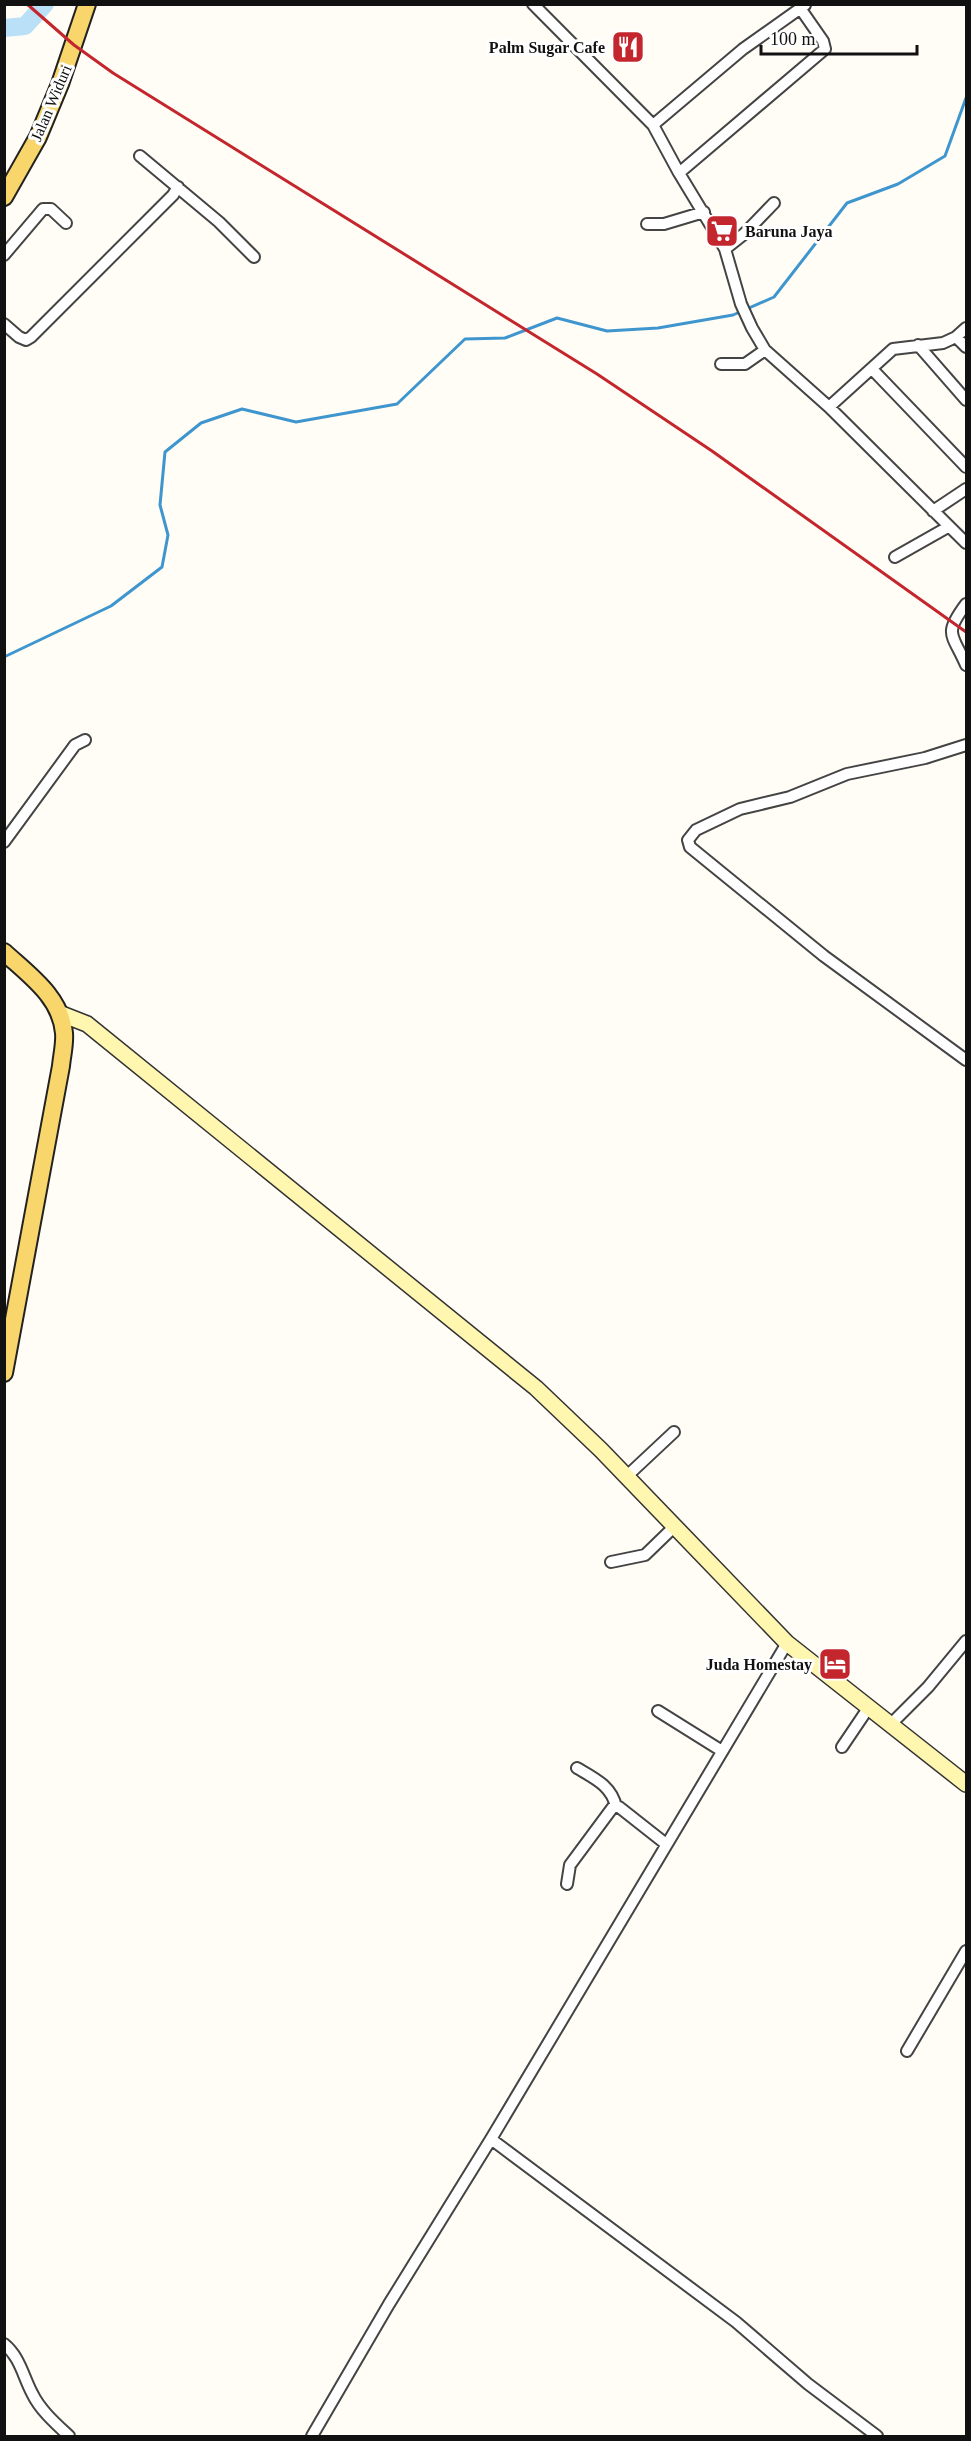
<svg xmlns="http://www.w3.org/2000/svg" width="971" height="2441" viewBox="0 0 971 2441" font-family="'Times New Roman',serif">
	<rect width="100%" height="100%" fill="#fffdf5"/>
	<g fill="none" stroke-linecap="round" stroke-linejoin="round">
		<path stroke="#3f96cf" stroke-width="3" d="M 4,657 L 111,606 L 162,567 L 168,535 L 160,505 L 165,452 L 201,423 L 242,409 L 296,422 L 397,404 L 465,339 L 505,338 L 557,318 L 607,331 L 658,328 L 733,315 L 774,297 L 847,203 L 898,184 L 945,156 L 966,98"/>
		<path stroke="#b9e0f7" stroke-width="18" d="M 4,28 L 25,26 L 45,4"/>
		<g stroke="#444" stroke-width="14">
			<path id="street" d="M 533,4 L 653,125 L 679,173 L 725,249 L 741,304 L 752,328 L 765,350 L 829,407 L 966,543
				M 653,125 L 743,49 L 805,5
				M 140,156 L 219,222 L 254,257
				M 679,173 L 825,49 L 823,41 L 800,8
				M 647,224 L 664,224 L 704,212
				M 725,249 L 744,234 L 774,203
				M 4,255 L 43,209 L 51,209 L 66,223
				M 4,324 L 19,337 L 26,340 L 31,337 L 173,195 L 178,187
				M 956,337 L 966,347
				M 918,345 L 966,400
				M 721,364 L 745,364 L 765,350
				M 872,369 L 966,467
				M 829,407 L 893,349 L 943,343 L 956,337 L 966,328
				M 933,511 L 966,489
				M 895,557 L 948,527
				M 966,604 C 943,635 952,633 966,665
				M 966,745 L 925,758 L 847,774 L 790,797 L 740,809 L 696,830 L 688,840 L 690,847 L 824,956 L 966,1060
				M 4,842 L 75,745 L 85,740
				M 627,1476 L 674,1432
				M 611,1562 L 645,1555 L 675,1526
				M 658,1711 L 722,1751
				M 890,1725 L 928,1687 L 966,1641
				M 842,1747 L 869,1707
				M 577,1768 C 594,1778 612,1786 616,1807
				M 567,1884 L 570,1865 L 613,1807 L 619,1807 L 666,1844
				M 907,2051 L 966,1951
				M 491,2139 L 736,2322 L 808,2384 L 877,2436
				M 4,2344 C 20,2357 23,2376 32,2393 C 40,2410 56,2424 69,2436
				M 312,2436 L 389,2304 L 491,2139 L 787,1643"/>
		</g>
		<g stroke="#333" stroke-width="18">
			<path id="secondary" d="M 59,1013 L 87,1024 L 536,1388 L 601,1450 L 787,1643 L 966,1784"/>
		</g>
		<g stroke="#222" stroke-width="20">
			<path id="primary" d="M 4,197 L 38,137 L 60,84 L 87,4
				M 4,952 C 29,975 61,997 64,1033 C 65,1044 62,1055 61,1066 L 4,1373"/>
		</g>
		<use href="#street" stroke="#fff" stroke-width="10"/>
		<use href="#secondary" stroke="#fff6b0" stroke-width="15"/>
		<use href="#primary" stroke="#f9d66b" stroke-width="16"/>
		<path stroke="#c4262e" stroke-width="3" d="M 27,4 L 74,45 L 113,73 L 597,374 L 712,451 L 966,632"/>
	</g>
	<defs>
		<g id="restaurant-square" transform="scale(1.725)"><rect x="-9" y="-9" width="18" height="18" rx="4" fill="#c4262e" stroke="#fff"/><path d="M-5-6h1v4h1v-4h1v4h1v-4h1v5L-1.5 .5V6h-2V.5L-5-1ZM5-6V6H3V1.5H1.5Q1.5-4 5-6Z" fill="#fff"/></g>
		<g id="supermarket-square" transform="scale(1.725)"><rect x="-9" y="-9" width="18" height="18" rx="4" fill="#c4262e" stroke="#fff"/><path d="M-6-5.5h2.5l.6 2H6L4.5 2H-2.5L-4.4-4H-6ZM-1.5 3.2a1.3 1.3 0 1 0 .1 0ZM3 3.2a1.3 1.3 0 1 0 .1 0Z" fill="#fff"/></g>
		<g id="hotel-square" transform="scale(1.725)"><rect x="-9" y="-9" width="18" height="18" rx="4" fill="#c4262e" stroke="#fff"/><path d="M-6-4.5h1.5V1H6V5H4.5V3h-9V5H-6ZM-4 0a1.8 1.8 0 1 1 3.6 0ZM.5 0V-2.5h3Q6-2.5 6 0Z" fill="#fff"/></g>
	</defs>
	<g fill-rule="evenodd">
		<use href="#restaurant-square" x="628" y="47"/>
		<use href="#supermarket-square" x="722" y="231"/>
		<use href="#hotel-square" x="835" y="1664"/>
	</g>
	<g text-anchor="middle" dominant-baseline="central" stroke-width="6" stroke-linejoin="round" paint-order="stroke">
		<g font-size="16" font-weight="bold" fill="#111" stroke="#fff" text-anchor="end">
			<text x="605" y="47">Palm Sugar Cafe</text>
			<text x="745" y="231" text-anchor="start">Baruna Jaya</text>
			<text x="812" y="1664">Juda Homestay</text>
		</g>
		<g font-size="16" fill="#111" stroke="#fff">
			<text transform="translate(51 103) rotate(-67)">Jalan Widuri</text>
		</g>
	</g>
	<rect width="971" height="2441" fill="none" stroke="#111111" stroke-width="12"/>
	<path d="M761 45v9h156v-9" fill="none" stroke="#111111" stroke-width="3"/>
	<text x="770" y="45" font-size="18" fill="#111111" stroke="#ffffff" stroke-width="4.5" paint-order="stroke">100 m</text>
</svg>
